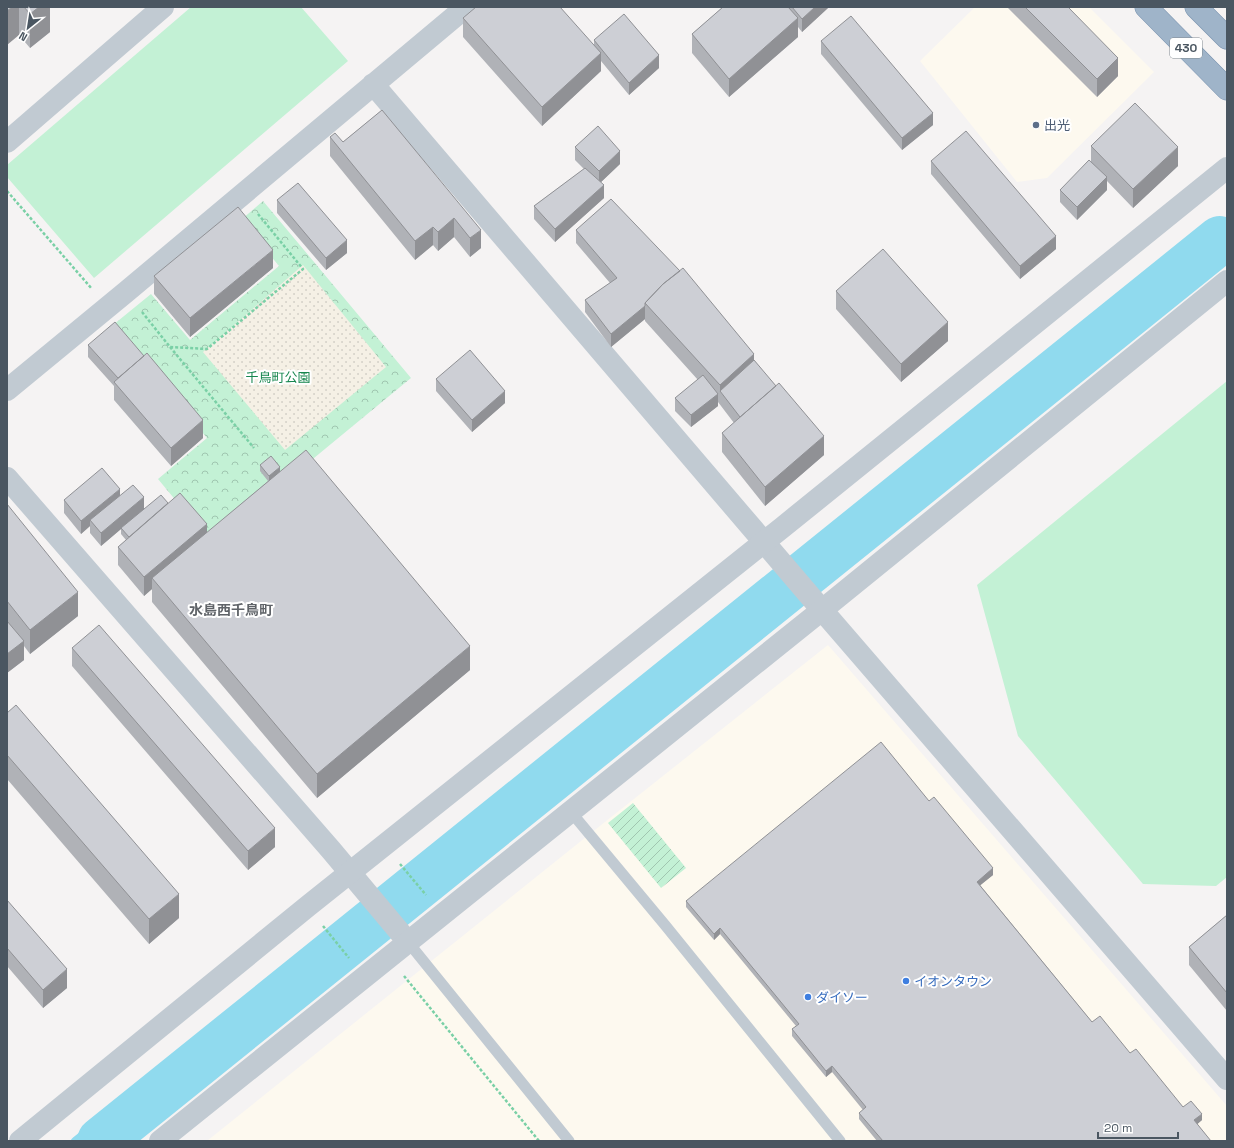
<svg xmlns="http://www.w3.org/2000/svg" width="1234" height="1148" viewBox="0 0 1234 1148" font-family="'Space Grotesk','Noto Sans JP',sans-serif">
	<defs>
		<pattern id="forest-crowns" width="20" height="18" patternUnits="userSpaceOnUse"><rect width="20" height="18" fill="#c3f1d5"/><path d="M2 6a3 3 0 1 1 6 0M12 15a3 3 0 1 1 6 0" fill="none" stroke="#a0c6b0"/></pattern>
		<pattern id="sand-dots" width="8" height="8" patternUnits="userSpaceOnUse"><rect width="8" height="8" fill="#f5f0e5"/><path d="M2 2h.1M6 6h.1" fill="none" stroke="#d4d0c7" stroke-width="1.8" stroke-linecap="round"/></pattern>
		<pattern id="garden-furrows" width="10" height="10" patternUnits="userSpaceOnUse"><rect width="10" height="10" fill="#c3f1d5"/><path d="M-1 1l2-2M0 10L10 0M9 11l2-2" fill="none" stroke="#a0c6b0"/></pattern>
	</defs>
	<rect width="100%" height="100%" fill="#f5f3f3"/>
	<path fill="#fdf9ef" d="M 975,7 L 1089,7 L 1154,72 L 1047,178 L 1017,182 L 920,61 Z
		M 828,645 L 1227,1106 L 1227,1141 L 207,1141 L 581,841 Z"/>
	<path fill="#c3f1d5" d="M 191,7 L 301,7 L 348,61 L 94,278 L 7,177 L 7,165 Z
		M 1227,381 L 1227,877 L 1216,886 L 1143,884 L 1018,736 L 977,585 Z"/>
	<path fill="url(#forest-crowns)" d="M 263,201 L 411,378 L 211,543 L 158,479 L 207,438 L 113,325 L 151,294 L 190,340 L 279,266 L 241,220 Z"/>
	<path fill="url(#sand-dots)" d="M 303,265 L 386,367 L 285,450 L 203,352 Z"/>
	<path fill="url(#garden-furrows)" d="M 633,803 L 686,868 L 661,888 L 608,823 Z"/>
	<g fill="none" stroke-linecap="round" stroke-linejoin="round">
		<path stroke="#90daee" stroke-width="8" d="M 75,1141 L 415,866 L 1211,228"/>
		<path stroke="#90daee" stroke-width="48" d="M 101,1141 L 1220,240"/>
		<g stroke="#7690ad" stroke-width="23">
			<path id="trunk" d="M 1146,7 L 1227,89
				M 1196,7 L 1227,38"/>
		</g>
		<path stroke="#7ad0a6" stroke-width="2.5" stroke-dasharray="3 2" stroke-linecap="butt" d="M 7,191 L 92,289
			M 142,312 L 170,347 L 207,349 L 303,269 L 258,214
			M 170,347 L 254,448
			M 400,864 L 426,895
			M 323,926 L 349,958
			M 404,976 L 539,1141"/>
		<path stroke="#c1cad2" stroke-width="11" d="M 571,812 L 665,925 L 840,1141
			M 408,942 L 569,1141"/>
		<path stroke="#c1cad2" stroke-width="22" d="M 373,84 L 822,610
			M 7,142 L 163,7
			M 7,390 L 126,292 L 466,7
			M 7,478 L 331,850 L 408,942"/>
		<path stroke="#c1cad2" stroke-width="22" d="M 822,610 L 1227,1079
			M 20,1141 L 308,906 L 783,527 L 1227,168
			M 160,1141 L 822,610 L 1227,281"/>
		<use href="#trunk" stroke="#9fb4c9" stroke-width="22"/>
	</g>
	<path fill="#b0b2b7" d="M 7,7 L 50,7 L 50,32 L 30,48 L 19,35 Z
		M 723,7 L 828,7 L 828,8 L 802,32 L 798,27 L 798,37 L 729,97 L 692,53 L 692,34 Z
		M 1008,7 L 1068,7 L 1118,76 L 1097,97 L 1008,8 Z
		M 463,18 L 594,45 L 594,40 L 659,68 L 629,95 L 601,61 L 601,71 L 542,126 L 463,37 Z
		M 821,41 L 933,125 L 902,150 L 821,54 Z
		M 382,110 L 481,248 L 470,257 L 454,237 L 438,251 L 433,245 L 415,260 L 330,156 L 330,137 L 343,142 Z
		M 1091,146 L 1178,166 L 1133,208 L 1107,181 L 1107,190 L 1077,220 L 1060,202 L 1060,190 L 1091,161 Z
		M 575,147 L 620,164 L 601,182 L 604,198 L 555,242 L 534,219 L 534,206 L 584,169 L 575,160 Z
		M 931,161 L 1056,249 L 1020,279 L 931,174 Z
		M 277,200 L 347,253 L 326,270 L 277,213 Z
		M 576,230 L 754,360 L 824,455 L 765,506 L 722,452 L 722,433 L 734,423 L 718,402 L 718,406 L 691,427 L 675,411 L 675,398 L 698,380 L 645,321 L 645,319 L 611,347 L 585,312 L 585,300 L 610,283 L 576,243 Z
		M 273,268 L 190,337 L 154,294 L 154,276 Z
		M 836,291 L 948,341 L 901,382 L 836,309 Z
		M 88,345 L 203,438 L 171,466 L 114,400 L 114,386 L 88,357 Z
		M 436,379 L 505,403 L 472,432 L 436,391 Z
		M 260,465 L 280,471 L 470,670 L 317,798 L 152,602 L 152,589 L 144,596 L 118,565 L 118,547 L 126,540 L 121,534 L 121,529 L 101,546 L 90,533 L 90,526 L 81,534 L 64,513 L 64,500 L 120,496 L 144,509 L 168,503 L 207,533 L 268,481 L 260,471 Z
		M 7,504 L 78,616 L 30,654 L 24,646 L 24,660 L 7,673 Z
		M 72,648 L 275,847 L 248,870 L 72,666 Z
		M 7,713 L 179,918 L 149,944 L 7,779 Z
		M 929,801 L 993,875 L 980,885 L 1092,1022 L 1130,1053 L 1183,1107 L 1202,1120 L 1197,1124 L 1211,1141 L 877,1141 L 859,1119 L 859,1113 L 863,1110 L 832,1072 L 826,1077 L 792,1036 L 792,1029 L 796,1026 L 720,934 L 714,940 L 686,907 L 686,901 Z
		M 7,900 L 67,988 L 43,1008 L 7,966 Z
		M 1227,915 L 1227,1011 L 1189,965 L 1189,947 Z"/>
	<path fill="#909195" d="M 12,7 L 19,7 L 19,35 L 7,45 L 7,11 Z
		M 39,7 L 50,7 L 50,32 L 30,48 L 30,14 Z
		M 815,7 L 828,7 L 828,8 L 802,32 L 802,19 Z
		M 798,18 L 798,37 L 729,97 L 729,79 Z
		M 601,53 L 601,71 L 542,126 L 542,107 Z
		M 659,55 L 659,68 L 629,95 L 629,83 Z
		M 1118,58 L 1118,76 L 1097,97 L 1097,79 Z
		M 933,113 L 933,125 L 902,150 L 902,138 Z
		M 1178,147 L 1178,166 L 1133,208 L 1133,189 Z
		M 620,151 L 620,164 L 599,184 L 599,171 Z
		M 1107,177 L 1107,190 L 1077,220 L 1077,207 Z
		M 604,185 L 604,198 L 555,242 L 555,229 Z
		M 454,218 L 454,237 L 438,251 L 438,232 Z
		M 433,227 L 433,245 L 415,260 L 415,241 Z
		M 481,230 L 481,248 L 470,257 L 470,238 Z
		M 1056,236 L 1056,249 L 1020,279 L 1020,266 Z
		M 347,240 L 347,253 L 326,270 L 326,258 Z
		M 273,250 L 273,268 L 190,337 L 190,318 Z
		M 645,306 L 645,319 L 611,347 L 611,334 Z
		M 948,322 L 948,341 L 901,382 L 901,364 Z
		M 754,354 L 754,372 L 720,391 L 720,385 Z
		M 505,391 L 505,403 L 472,432 L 472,420 Z
		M 718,394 L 718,406 L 691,427 L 691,415 Z
		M 203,420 L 203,438 L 171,466 L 171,448 Z
		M 824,436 L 824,455 L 765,506 L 765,487 Z
		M 280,467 L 280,474 L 269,483 L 269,476 Z
		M 120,489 L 120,501 L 90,520 L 90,526 L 81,534 L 81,521 Z
		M 144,497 L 144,510 L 121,528 L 121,529 L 101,546 L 101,533 Z
		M 207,524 L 207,542 L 152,578 L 152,589 L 144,596 L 144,577 Z
		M 78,592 L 78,616 L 30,654 L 30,630 Z
		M 24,641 L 24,660 L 7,673 L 7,654 Z
		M 470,646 L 470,670 L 317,798 L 317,774 Z
		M 275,828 L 275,847 L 248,870 L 248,851 Z
		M 993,868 L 993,875 L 977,888 L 977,882 Z
		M 179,894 L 179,918 L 149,944 L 149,919 Z
		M 720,928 L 720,934 L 714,940 L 714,934 Z
		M 67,969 L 67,988 L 43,1008 L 43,990 Z
		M 832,1066 L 832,1072 L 826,1077 L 826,1071 Z
		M 1202,1114 L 1202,1120 L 1194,1127 L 1194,1120 Z"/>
	<path fill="#cdcfd5" stroke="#909195" d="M 7,7 L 12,7 L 7,11 Z
		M 24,7 L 39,7 L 30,14 Z
		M 476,7 L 560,7 L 601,53 L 542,107 L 463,18 Z
		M 723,7 L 788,7 L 798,18 L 729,79 L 692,34 Z
		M 792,7 L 815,7 L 802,19 Z
		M 1025,7 L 1068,7 L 1118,58 L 1097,79 Z
		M 624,14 L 659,55 L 629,83 L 594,40 Z
		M 851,16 L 933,113 L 902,138 L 821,41 Z
		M 1135,103 L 1178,147 L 1133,189 L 1091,146 Z
		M 382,110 L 481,230 L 470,238 L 454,218 L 438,232 L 433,227 L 415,241 L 330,137 L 335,133 L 343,142 Z
		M 598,126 L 620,151 L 599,171 L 575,147 Z
		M 966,131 L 1056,236 L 1020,266 L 931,161 Z
		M 1089,160 L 1107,177 L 1077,207 L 1060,190 Z
		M 585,168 L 604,185 L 555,229 L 534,206 Z
		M 298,183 L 347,240 L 326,258 L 277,200 Z
		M 611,199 L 680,271 L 663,284 L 645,303 L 645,306 L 611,334 L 585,300 L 617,278 L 576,230 Z
		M 238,207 L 273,250 L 190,318 L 154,276 Z
		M 883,249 L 948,322 L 901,364 L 836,291 Z
		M 683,268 L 754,354 L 720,385 L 645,303 L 663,284 Z
		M 115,322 L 144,356 L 118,378 L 88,345 Z
		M 470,350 L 505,391 L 472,420 L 436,379 Z
		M 147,353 L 203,420 L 171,448 L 114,382 Z
		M 754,360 L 776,386 L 740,417 L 720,391 Z
		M 703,375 L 718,394 L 691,415 L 675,398 Z
		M 779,383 L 824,436 L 765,487 L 722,433 Z
		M 306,450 L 470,646 L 317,774 L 152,578 Z
		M 271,456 L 280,467 L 269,476 L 260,465 Z
		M 102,468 L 120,489 L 81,521 L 64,500 Z
		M 133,485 L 144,497 L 101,533 L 90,520 Z
		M 180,493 L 207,524 L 144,577 L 118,547 Z
		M 161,495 L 168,503 L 129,537 L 121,528 Z
		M 7,504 L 78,592 L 30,630 L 7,601 Z
		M 7,621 L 24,641 L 7,654 Z
		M 99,625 L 275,828 L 248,851 L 72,648 Z
		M 16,705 L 179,894 L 149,919 L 7,755 L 7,713 Z
		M 881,742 L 929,801 L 934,797 L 993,868 L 977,882 L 1092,1022 L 1100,1016 L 1130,1053 L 1136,1049 L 1183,1107 L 1191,1101 L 1202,1114 L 1194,1120 L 1211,1141 L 883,1141 L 859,1113 L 866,1107 L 832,1066 L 826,1071 L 792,1029 L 799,1024 L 720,928 L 714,934 L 686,901 Z
		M 7,900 L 67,969 L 43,990 L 7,948 Z
		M 1227,915 L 1227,993 L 1189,947 Z"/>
	<circle fill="#5c6f8a" stroke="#fff" stroke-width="1.5" cx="1036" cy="125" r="4"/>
	<g fill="#3f7fe0" stroke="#fff" stroke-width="1.5">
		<circle cx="906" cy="981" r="4"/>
		<circle cx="808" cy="997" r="4"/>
	</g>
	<g text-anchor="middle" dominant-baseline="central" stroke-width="4" stroke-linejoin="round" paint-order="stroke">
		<rect fill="#fff" stroke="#808990" stroke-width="1" x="1170" y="38" width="32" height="20" rx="3"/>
		<g font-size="12" font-weight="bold" fill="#4a5661">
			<text x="1186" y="48">430</text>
		</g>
		<g font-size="13" fill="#4e5e75" stroke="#fff" text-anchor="start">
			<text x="1044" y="125">出光</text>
		</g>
		<g font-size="13" fill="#17864f" stroke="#fff">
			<text x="278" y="377">千鳥町公園</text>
		</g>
		<g font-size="13" fill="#366cbe" stroke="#fff" text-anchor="start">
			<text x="914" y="981">イオンタウン</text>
			<text x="816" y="997">ダイソー</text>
		</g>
		<g font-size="14" font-weight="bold" fill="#5f6368" stroke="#fff">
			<text x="231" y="610">水島西千鳥町</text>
		</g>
	</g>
	<rect width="1234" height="1148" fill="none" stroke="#4a5661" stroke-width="16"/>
	<g transform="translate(28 28) rotate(210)" stroke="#ffffff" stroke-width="3" paint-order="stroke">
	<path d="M0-3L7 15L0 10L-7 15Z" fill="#4a5661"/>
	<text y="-6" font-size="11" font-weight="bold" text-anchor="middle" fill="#4a5661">N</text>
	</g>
	<path d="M1098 1132v6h80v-6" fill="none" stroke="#4a5661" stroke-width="2"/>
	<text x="1104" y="1132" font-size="12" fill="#4a5661" stroke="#ffffff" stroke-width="3" paint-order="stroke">20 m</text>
</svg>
